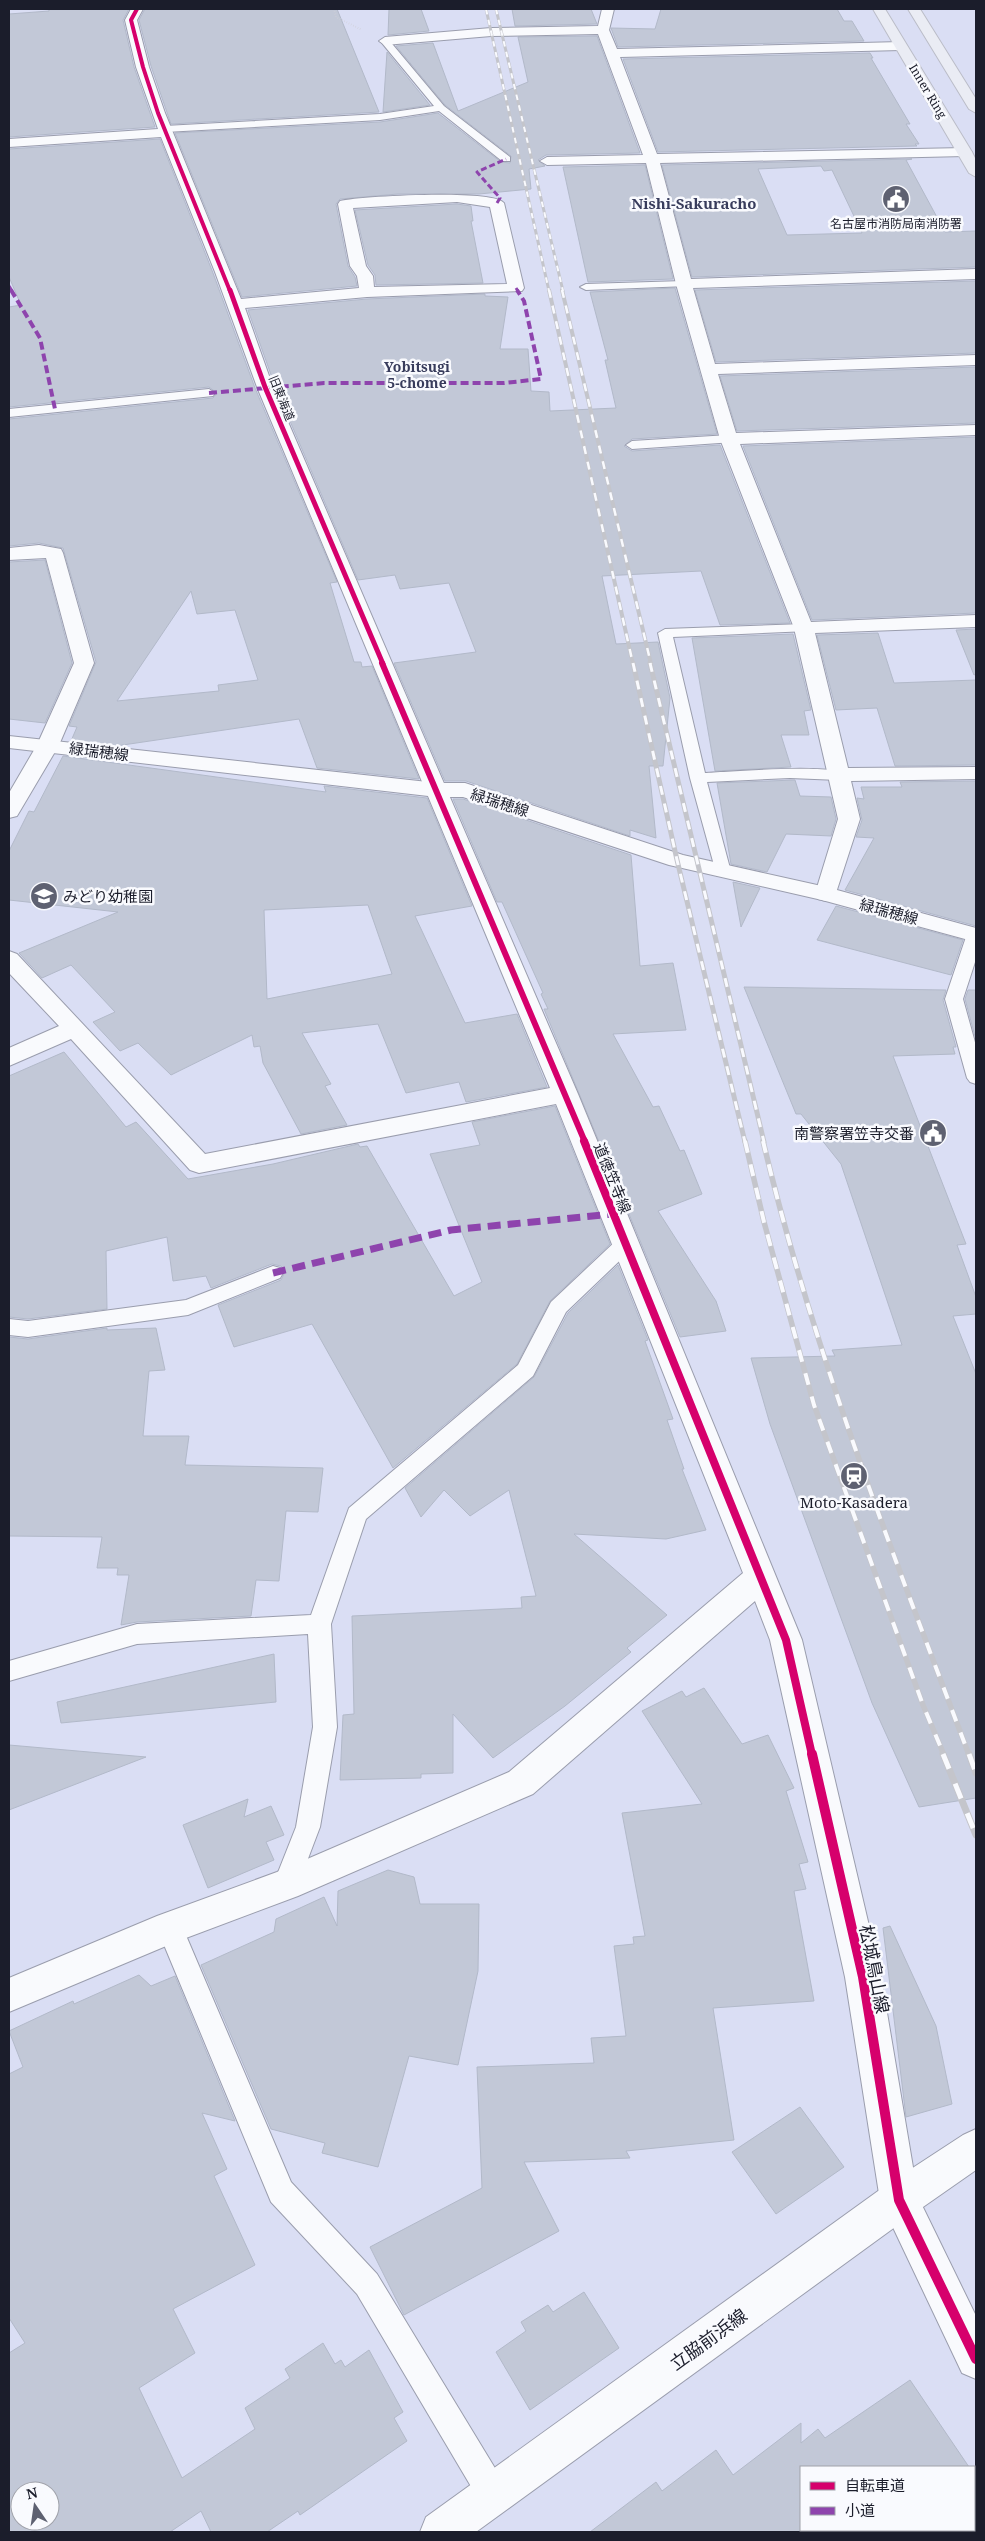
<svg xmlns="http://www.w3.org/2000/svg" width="985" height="2541" viewBox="0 0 985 2541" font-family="'Noto Serif','Noto Sans JP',serif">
	<rect width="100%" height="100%" fill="#dadef4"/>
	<path fill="#c2c8d7" stroke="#b2b9c9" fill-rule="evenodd" d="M 49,9 L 129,9 L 123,20 L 134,67 L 155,127 L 9,137 L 9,14 L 49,11 Z
		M 145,9 L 337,9 L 379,112 L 171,124 L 151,66 L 139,20 Z
		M 389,9 L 421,9 L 429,31 L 388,35 Z
		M 512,9 L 591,9 L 597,24 L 515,26 Z
		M 661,9 L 837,9 L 844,21 L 852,21 L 864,41 L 618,47 L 611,28 L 655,29 Z
		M 597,36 L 640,153 L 546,155 L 538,160 L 545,166 L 529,169 L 531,189 L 479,194 L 398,194 L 340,199 L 336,204 L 348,266 L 355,277 L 357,286 L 242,297 L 175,133 L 380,122 L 438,113 L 501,162 L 510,163 L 511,156 L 445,105 L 396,46 L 433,43 L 458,111 L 528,82 L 518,37 Z
		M 387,52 L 430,105 L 383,112 Z
		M 870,53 L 873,58 L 871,58 L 910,124 L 906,124 L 919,144 L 915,144 L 917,146 L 658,152 L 623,59 Z
		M 160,139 L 213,273 L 255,388 L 337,582 L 330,583 L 354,662 L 361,662 L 362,667 L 372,666 L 419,779 L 317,768 L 299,719 L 116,746 L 71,741 L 77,727 L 69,726 L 96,662 L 63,548 L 39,543 L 9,546 L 9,419 L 213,398 L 217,393 L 209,387 L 9,407 L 9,307 L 21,305 L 9,277 L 9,149 ZM 191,591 L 197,614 L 235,610 L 258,680 L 218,685 L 219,691 L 117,701 Z
		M 912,159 L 906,160 L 945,232 L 976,231 L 976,267 L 692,277 L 662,165 ZM 821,166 L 824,171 L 832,170 L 862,233 L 787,235 L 758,169 Z
		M 645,165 L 673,279 L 588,282 L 563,167 Z
		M 457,204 L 471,206 L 473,221 L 471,221 L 483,283 L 376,285 L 375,275 L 368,265 L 355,210 Z
		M 976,281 L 976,353 L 716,362 L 695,290 Z
		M 675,288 L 717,434 L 632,439 L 624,446 L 632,451 L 720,445 L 790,623 L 720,625 L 701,571 L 602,576 L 616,644 L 658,642 L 670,698 L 663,766 L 649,766 L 656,838 L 630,830 L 630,836 L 466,781 L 445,781 L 394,663 L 476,652 L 449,583 L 400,589 L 395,575 L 358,580 L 275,386 L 248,310 L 367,299 L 485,294 L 485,296 L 508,297 L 500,349 L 528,349 L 531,391 L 549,392 L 550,411 L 616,408 L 605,360 L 608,360 L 590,292 Z
		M 976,367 L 976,423 L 737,431 L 720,376 Z
		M 976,437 L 976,613 L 812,620 L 743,446 Z
		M 45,560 L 72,663 L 45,723 L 9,719 L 9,562 Z
		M 976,629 L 976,674 L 974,675 L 956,630 Z
		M 878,633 L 894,683 L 976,680 L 976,765 L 895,766 L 877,708 L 836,710 L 817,635 Z
		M 793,634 L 811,710 L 804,711 L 809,735 L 781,735 L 791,767 L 715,771 L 692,638 Z
		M 63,756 L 326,792 L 324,786 L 427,798 L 472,906 L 415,916 L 465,1023 L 517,1014 L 547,1087 L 466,1102 L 459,1082 L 406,1093 L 378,1024 L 302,1033 L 331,1084 L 325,1086 L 347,1125 L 301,1134 L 263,1063 L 260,1046 L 254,1047 L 252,1035 L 171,1075 L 138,1043 L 120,1051 L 93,1022 L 115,1012 L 71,965 L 42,978 L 19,953 L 118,912 L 9,900 L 9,851 L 29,811 L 34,812 ZM 368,905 L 392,974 L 267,999 L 264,910 Z
		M 795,780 L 800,796 L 831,797 L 836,819 L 831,836 L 786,834 L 767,872 L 731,864 L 717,783 Z
		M 976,781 L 976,926 L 845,890 L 874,838 L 856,837 L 862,820 L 857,798 L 864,799 L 861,787 L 902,787 L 900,782 Z
		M 453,799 L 463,799 L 631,855 L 640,966 L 673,963 L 686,1030 L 613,1034 L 653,1107 L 659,1106 L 680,1151 L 684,1150 L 702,1194 L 658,1211 L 716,1301 L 726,1331 L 680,1337 L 544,1009 L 548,1009 L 541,994 L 543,993 L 502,902 L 497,902 Z
		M 733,882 L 760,888 L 741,927 Z
		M 836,906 L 963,940 L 951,975 L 817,940 Z
		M 744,987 L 946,990 L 943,1000 L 956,1047 L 953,1047 L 955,1054 L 893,1056 L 966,1244 L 957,1245 L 976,1297 L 976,1314 L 953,1316 L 976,1374 L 976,1798 L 919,1807 L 872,1703 L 770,1424 L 751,1358 L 835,1356 L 832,1350 L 902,1345 L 841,1164 L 801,1114 L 796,1114 Z
		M 968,990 L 976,990 L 976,1040 L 965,999 Z
		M 64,1052 L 126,1127 L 136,1122 L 188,1179 L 273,1164 L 358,1144 L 360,1147 L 367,1146 L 454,1296 L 482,1282 L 430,1154 L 480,1145 L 472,1122 L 555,1106 L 610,1244 L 550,1301 L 517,1364 L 393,1468 L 312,1324 L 234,1347 L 218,1305 L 281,1280 L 285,1272 L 281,1266 L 272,1264 L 211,1288 L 206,1276 L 173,1281 L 167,1237 L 106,1251 L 107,1309 L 28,1319 L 9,1317 L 9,1076 Z
		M 618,1265 L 648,1340 L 645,1341 L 673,1419 L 667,1420 L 684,1469 L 682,1469 L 706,1530 L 666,1539 L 574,1534 L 667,1615 L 627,1648 L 631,1652 L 565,1706 L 493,1758 L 453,1714 L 453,1773 L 421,1774 L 421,1778 L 340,1780 L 343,1715 L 354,1714 L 352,1616 L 522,1608 L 521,1597 L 536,1596 L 509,1490 L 470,1516 L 444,1490 L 421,1517 L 405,1488 L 534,1377 L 568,1313 Z
		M 107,1328 L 107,1330 L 156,1328 L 165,1370 L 149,1371 L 143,1436 L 189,1436 L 185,1465 L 323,1468 L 318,1512 L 286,1511 L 279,1581 L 256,1580 L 251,1616 L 137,1622 L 121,1625 L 129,1575 L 117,1575 L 118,1568 L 97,1568 L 102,1537 L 9,1536 L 9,1337 L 28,1339 Z
		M 274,1654 L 276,1702 L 61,1723 L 57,1702 Z
		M 704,1688 L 742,1744 L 768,1735 L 794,1788 L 786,1791 L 808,1862 L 799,1864 L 806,1889 L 794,1891 L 814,2001 L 713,2008 L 734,2140 L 626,2151 L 630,2158 L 524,2162 L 559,2231 L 404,2315 L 370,2247 L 482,2188 L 477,2067 L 594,2063 L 591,2038 L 626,2036 L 614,1946 L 634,1944 L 633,1937 L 645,1936 L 622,1813 L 702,1804 L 642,1711 L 682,1691 L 686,1697 Z
		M 9,1745 L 146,1757 L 9,1810 Z
		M 248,1799 L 244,1817 L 271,1806 L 284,1835 L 266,1842 L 274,1860 L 208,1888 L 183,1825 Z
		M 388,1870 L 414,1877 L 420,1904 L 479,1904 L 478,1971 L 458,2065 L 409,2056 L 378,2167 L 322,2153 L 325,2143 L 271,2129 L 201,1965 L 274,1932 L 276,1919 L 324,1897 L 337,1926 L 338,1891 Z
		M 890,1926 L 936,2026 L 952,2104 L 906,2117 L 883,1928 Z
		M 139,1975 L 151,1986 L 175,1976 L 235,2121 L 202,2113 L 227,2169 L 214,2176 L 255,2265 L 173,2309 L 195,2353 L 139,2388 L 182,2478 L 255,2429 L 245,2408 L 290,2378 L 285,2369 L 323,2343 L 335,2364 L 341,2360 L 345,2367 L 369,2350 L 403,2412 L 394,2418 L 407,2441 L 300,2515 L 298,2511 L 267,2532 L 211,2532 L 201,2511 L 170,2532 L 9,2532 L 9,2353 L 25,2343 L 9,2318 L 9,2074 L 23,2067 L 9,2031 L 73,2001 L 74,2004 ZM 20,2491 L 50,2491 L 50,2521 L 20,2521 Z
		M 800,2107 L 844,2167 L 776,2214 L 732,2152 Z
		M 584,2292 L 619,2348 L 530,2410 L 496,2352 L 526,2331 L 521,2322 L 548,2305 L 553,2312 Z
		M 910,2380 L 969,2467 L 801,2467 L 801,2532 L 590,2532 L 656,2482 L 662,2491 L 716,2450 L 733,2475 L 801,2423 L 801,2443 L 818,2429 L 825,2438 Z"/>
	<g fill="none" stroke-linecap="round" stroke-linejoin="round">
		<g stroke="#9a9dad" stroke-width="2">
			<path id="service" d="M 385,38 L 388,39 L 444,106 L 510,157 L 510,161 L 502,161 L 439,111 L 380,120 L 165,132 L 160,129 L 165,126 L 380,114 L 434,106 L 382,43 L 380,41 Z
				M 684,281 L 688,282 L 688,286 L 586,290 L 580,287 L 586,284 Z
				M 209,389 L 215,393 L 213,396 L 9,417 L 9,409 Z
				M 729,435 L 734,436 L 735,439 L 734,442 L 632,449 L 626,445 L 632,441 Z
				M 804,624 L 809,625 L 811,628 L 809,631 L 673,637 L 705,773 C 725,772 838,763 847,775 L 839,780 L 790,778 L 707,782 L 731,872 L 729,876 L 717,876 L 690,778 L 658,633 L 665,629 Z
				M 976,929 L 976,959 L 963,999 L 976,1046 L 976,1084 L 970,1082 L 967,1078 L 945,999 L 967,934 L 970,930 Z
				M 626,1236 L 633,1238 L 636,1243 L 633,1248 L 566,1312 L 533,1376 L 366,1519 L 331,1624 L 337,1727 L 320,1827 L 295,1893 L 286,1897 L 277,1893 L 273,1885 L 296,1827 L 313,1727 L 308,1634 L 137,1644 L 9,1681 L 9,1661 L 137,1624 L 311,1615 L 349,1508 L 518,1365 L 551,1302 L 619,1238 Z
				M 273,1266 L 280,1268 L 283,1273 L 280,1278 L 188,1315 L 28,1337 L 9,1335 L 9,1319 L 28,1321 L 186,1300 Z
				M 170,1916 L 179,1919 L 291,2182 L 377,2274 L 504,2483 L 508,2494 L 504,2505 L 493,2509 L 482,2505 L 357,2294 L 271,2202 L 157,1928 L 161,1919 Z"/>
		</g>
		<g stroke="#9a9dad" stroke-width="2">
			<path id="minor" d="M 131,9 L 143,9 L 137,20 L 149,67 L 165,113 L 241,299 L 359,288 L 357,276 L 350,266 L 338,204 L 340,201 C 360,196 494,189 504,203 L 524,288 L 522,291 L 367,297 L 245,308 L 273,387 L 578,1094 L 802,1640 L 881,1977 L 918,2197 L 976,2316 L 976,2379 L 962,2373 L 880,2200 L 845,1977 L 770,1640 L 755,1601 L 533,1794 L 298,1896 L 178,1941 L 9,2012 L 9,1978 L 157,1916 L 277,1872 L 509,1772 L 743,1573 L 556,1104 L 199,1173 L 190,1170 L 71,1039 L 9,1066 L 9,1048 L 59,1026 L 9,973 L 9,951 L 17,954 L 205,1154 L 550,1088 L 257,387 L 215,272 L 161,137 L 9,147 L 9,139 L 158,129 L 136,67 L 125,20 ZM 457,202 L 490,207 L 507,284 L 374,287 L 373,276 L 366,266 L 353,208 Z
				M 602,9 L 614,9 L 609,30 L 617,49 L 901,42 L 907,46 L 901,50 L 620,57 L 657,154 L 965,148 L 972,152 L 965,156 L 660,163 L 691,279 L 976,269 L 976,279 L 693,288 L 715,364 L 976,355 L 976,365 L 718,374 L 736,433 L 976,425 L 976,435 L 740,444 L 811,622 L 976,615 L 976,627 L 815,633 L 848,768 L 976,767 L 976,779 L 851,781 L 860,819 L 834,899 L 826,901 L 818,899 L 815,894 L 838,819 L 794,628 L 720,439 L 676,284 L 646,163 L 547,165 L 540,161 L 547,157 L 643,155 L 598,34 L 491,36 L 385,45 L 379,41 L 385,37 L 491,28 L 598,26 Z
				M 39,545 L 61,549 L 63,553 L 94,663 L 59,745 L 20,811 L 17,816 L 9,818 L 9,793 L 37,745 L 74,663 L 46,558 L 9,560 L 9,548 Z"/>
		</g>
		<g stroke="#9a9dad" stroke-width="2">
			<path id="tertiary" d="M 976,2129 L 976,2170 L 913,2214 L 476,2532 L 420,2532 L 426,2517 L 885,2186 L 963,2135 Z"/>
		</g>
		<g stroke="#9a9dad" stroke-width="2">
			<path id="secondary" d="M 9,736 L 437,783 L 465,783 L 683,855 L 826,887 L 976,928 L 976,942 L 822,900 L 669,865 L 463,797 L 437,797 L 9,748 Z"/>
		</g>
		<g stroke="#bbbdc8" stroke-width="2">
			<path id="primary" d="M 873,9 L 885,9 L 972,152 L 976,160 L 976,177 L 969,173 Z
				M 908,9 L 920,9 L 976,99 L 976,113 L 969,109 Z"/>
		</g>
		<path stroke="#d0d0d7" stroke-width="2" stroke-dasharray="0.5 2" stroke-linecap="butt" d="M 334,9 L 336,17 L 362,30"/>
		<use href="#service" fill="#f9fafd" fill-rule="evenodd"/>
		<use href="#minor" fill="#f9fafd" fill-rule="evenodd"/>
		<use href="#tertiary" fill="#f9fafd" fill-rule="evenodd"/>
		<use href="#secondary" fill="#f9fafd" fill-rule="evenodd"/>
		<use href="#primary" fill="#eaecf4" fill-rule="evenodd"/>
		<g stroke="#c4c5cb" stroke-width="3">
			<path id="rail-far4" d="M 486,9 L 549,291
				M 496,9 L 563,291"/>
		</g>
		<g stroke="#c4c5cb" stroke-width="4">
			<path id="rail-far3" d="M 549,290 L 633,664
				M 562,290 L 651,664"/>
		</g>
		<g stroke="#c4c5cb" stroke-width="5">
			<path id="rail-far2" d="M 633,663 L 677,860 L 745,1142
				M 650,663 L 764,1142"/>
		</g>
		<g stroke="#c4c5cb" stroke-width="5.5">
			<path id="rail-far1" d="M 745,1141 L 764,1222 L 814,1405 L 923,1705 L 944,1755
				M 763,1141 C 813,1352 893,1553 969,1755"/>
		</g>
		<g stroke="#c4c5cb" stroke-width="7">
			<path id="rail" d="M 943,1754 L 976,1835
				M 969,1754 L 976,1773"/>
		</g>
		<use href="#rail-far4" stroke="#f9fafe" stroke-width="2" stroke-dasharray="5.5" stroke-linecap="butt"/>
		<use href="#rail-far3" stroke="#f9fafe" stroke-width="2.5" stroke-dasharray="8" stroke-linecap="butt"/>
		<use href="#rail-far2" stroke="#f9fafe" stroke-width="3" stroke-dasharray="9" stroke-linecap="butt"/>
		<use href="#rail-far1" stroke="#f9fafe" stroke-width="4" stroke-dasharray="12" stroke-linecap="butt"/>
		<use href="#rail" stroke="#f9fafe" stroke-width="5" stroke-dasharray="16" stroke-linecap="butt"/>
		<path stroke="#8e44ad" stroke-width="3" stroke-dasharray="6 3" stroke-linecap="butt" d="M 497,203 L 500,198 L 477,172 L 506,159
			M 9,286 L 12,291
			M 516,288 L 518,291"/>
		<path stroke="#8e44ad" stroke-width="4" stroke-dasharray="8 4" stroke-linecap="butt" d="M 11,290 L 40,338 L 55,409
			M 209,393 L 324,383 L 504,383 L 541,379 L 524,301 L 517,290"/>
		<path stroke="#8e44ad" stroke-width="7" stroke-dasharray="13 7" stroke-linecap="butt" d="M 273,1273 L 451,1230 L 613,1214"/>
		<g stroke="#f9fafe" stroke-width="5.5">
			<path id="cycleway-far4" d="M 137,9 L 131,20 L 143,67 L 158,113 L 230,291"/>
		</g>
		<g stroke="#f9fafe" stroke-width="7">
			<path id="cycleway-far3" d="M 230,290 L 265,387 L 383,664"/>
		</g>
		<g stroke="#f9fafe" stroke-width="9">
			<path id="cycleway-far2" d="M 382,663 L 585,1142"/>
		</g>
		<g stroke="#f9fafe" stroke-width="11">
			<path id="cycleway-far1" d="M 584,1141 L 786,1640 L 812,1755"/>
		</g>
		<g stroke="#f9fafe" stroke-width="13">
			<path id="cycleway" d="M 812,1754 L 863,1977 L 899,2200 L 976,2359"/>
		</g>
		<use href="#cycleway-far4" stroke="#d6006c" stroke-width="4"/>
		<use href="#cycleway-far3" stroke="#d6006c" stroke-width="5"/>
		<use href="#cycleway-far2" stroke="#d6006c" stroke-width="6"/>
		<use href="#cycleway-far1" stroke="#d6006c" stroke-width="8"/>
		<use href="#cycleway" stroke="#d6006c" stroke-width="10"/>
	</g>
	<defs>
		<g id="civic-disc" transform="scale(1.4375)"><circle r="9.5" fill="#5e6171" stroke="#f9fafe"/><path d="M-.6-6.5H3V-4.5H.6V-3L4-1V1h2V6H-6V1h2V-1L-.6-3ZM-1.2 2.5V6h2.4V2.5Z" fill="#fff"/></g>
		<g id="school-disc" transform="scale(1.4375)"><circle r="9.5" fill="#5e6171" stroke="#f9fafe"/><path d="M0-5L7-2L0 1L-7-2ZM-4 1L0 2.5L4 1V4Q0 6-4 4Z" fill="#fff"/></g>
		<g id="station-disc" transform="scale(1.4375)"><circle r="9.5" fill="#5e6171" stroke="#f9fafe"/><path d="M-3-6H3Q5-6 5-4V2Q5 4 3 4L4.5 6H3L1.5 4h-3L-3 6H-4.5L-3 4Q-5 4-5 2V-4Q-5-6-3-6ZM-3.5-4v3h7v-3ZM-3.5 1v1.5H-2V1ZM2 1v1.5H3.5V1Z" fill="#fff"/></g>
	</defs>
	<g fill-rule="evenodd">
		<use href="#civic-disc" x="896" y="199"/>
		<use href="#school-disc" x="44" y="896"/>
		<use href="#civic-disc" x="933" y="1133"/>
		<use href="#station-disc" x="854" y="1476"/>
	</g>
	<g text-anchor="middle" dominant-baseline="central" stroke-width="5" stroke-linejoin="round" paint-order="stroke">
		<g font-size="12" fill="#1b1d2b" stroke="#f9fafe">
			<text transform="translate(928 91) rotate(59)">Inner Ring</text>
			<text transform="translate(282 398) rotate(68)">旧東海道</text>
		</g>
		<g font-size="12" fill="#1b1d2b" stroke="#f9fafe">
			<text x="896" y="223">名古屋市消防局南消防署</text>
		</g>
		<g font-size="14" font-weight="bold" fill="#383c5c" stroke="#f9fafe">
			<text x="417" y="366">Yobitsugi<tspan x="417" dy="16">5-chome</tspan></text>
		</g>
		<g font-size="15" font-weight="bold" fill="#383c5c" stroke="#f9fafe">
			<text x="694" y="203">Nishi-Sakuracho</text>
		</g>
		<g font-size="15" fill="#1b1d2b" stroke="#f9fafe">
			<text transform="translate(99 751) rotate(7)">緑瑞穂線</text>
			<text transform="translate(500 802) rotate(18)">緑瑞穂線</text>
			<text transform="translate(889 911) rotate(15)">緑瑞穂線</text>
			<text transform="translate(613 1178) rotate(68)">道徳笠寺線</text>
		</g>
		<g font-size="15" fill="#1b1d2b" stroke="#f9fafe" text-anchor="start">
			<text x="63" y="896">みどり幼稚園</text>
			<text x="914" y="1133" text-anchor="end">南警察署笠寺交番</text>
			<text x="854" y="1502" text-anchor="middle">Moto-Kasadera</text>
		</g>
		<g font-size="18" fill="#1b1d2b" stroke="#f9fafe">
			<text transform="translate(875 1969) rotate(79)">松城鳥山線</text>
			<text transform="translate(708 2339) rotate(-36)">立脇前浜線</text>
		</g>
	</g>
	<rect width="985" height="2541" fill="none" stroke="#1b1d2b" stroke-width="20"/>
	<rect x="800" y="2466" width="175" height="65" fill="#f9fafe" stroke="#a0a2aa"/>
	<rect x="810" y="2482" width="25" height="8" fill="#d6006c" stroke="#a0a2aa"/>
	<text x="845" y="2491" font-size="15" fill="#1b1d2b">自転車道</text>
	<rect x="810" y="2507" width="25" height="8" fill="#8e44ad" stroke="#a0a2aa"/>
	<text x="845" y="2516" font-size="15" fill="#1b1d2b">小道</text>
	<g transform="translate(35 2506) rotate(347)"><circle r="24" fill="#f9fafe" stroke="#a0a2aa"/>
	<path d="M0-4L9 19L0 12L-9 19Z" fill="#5e6171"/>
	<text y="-8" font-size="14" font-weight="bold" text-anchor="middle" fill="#1b1d2b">N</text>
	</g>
</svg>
